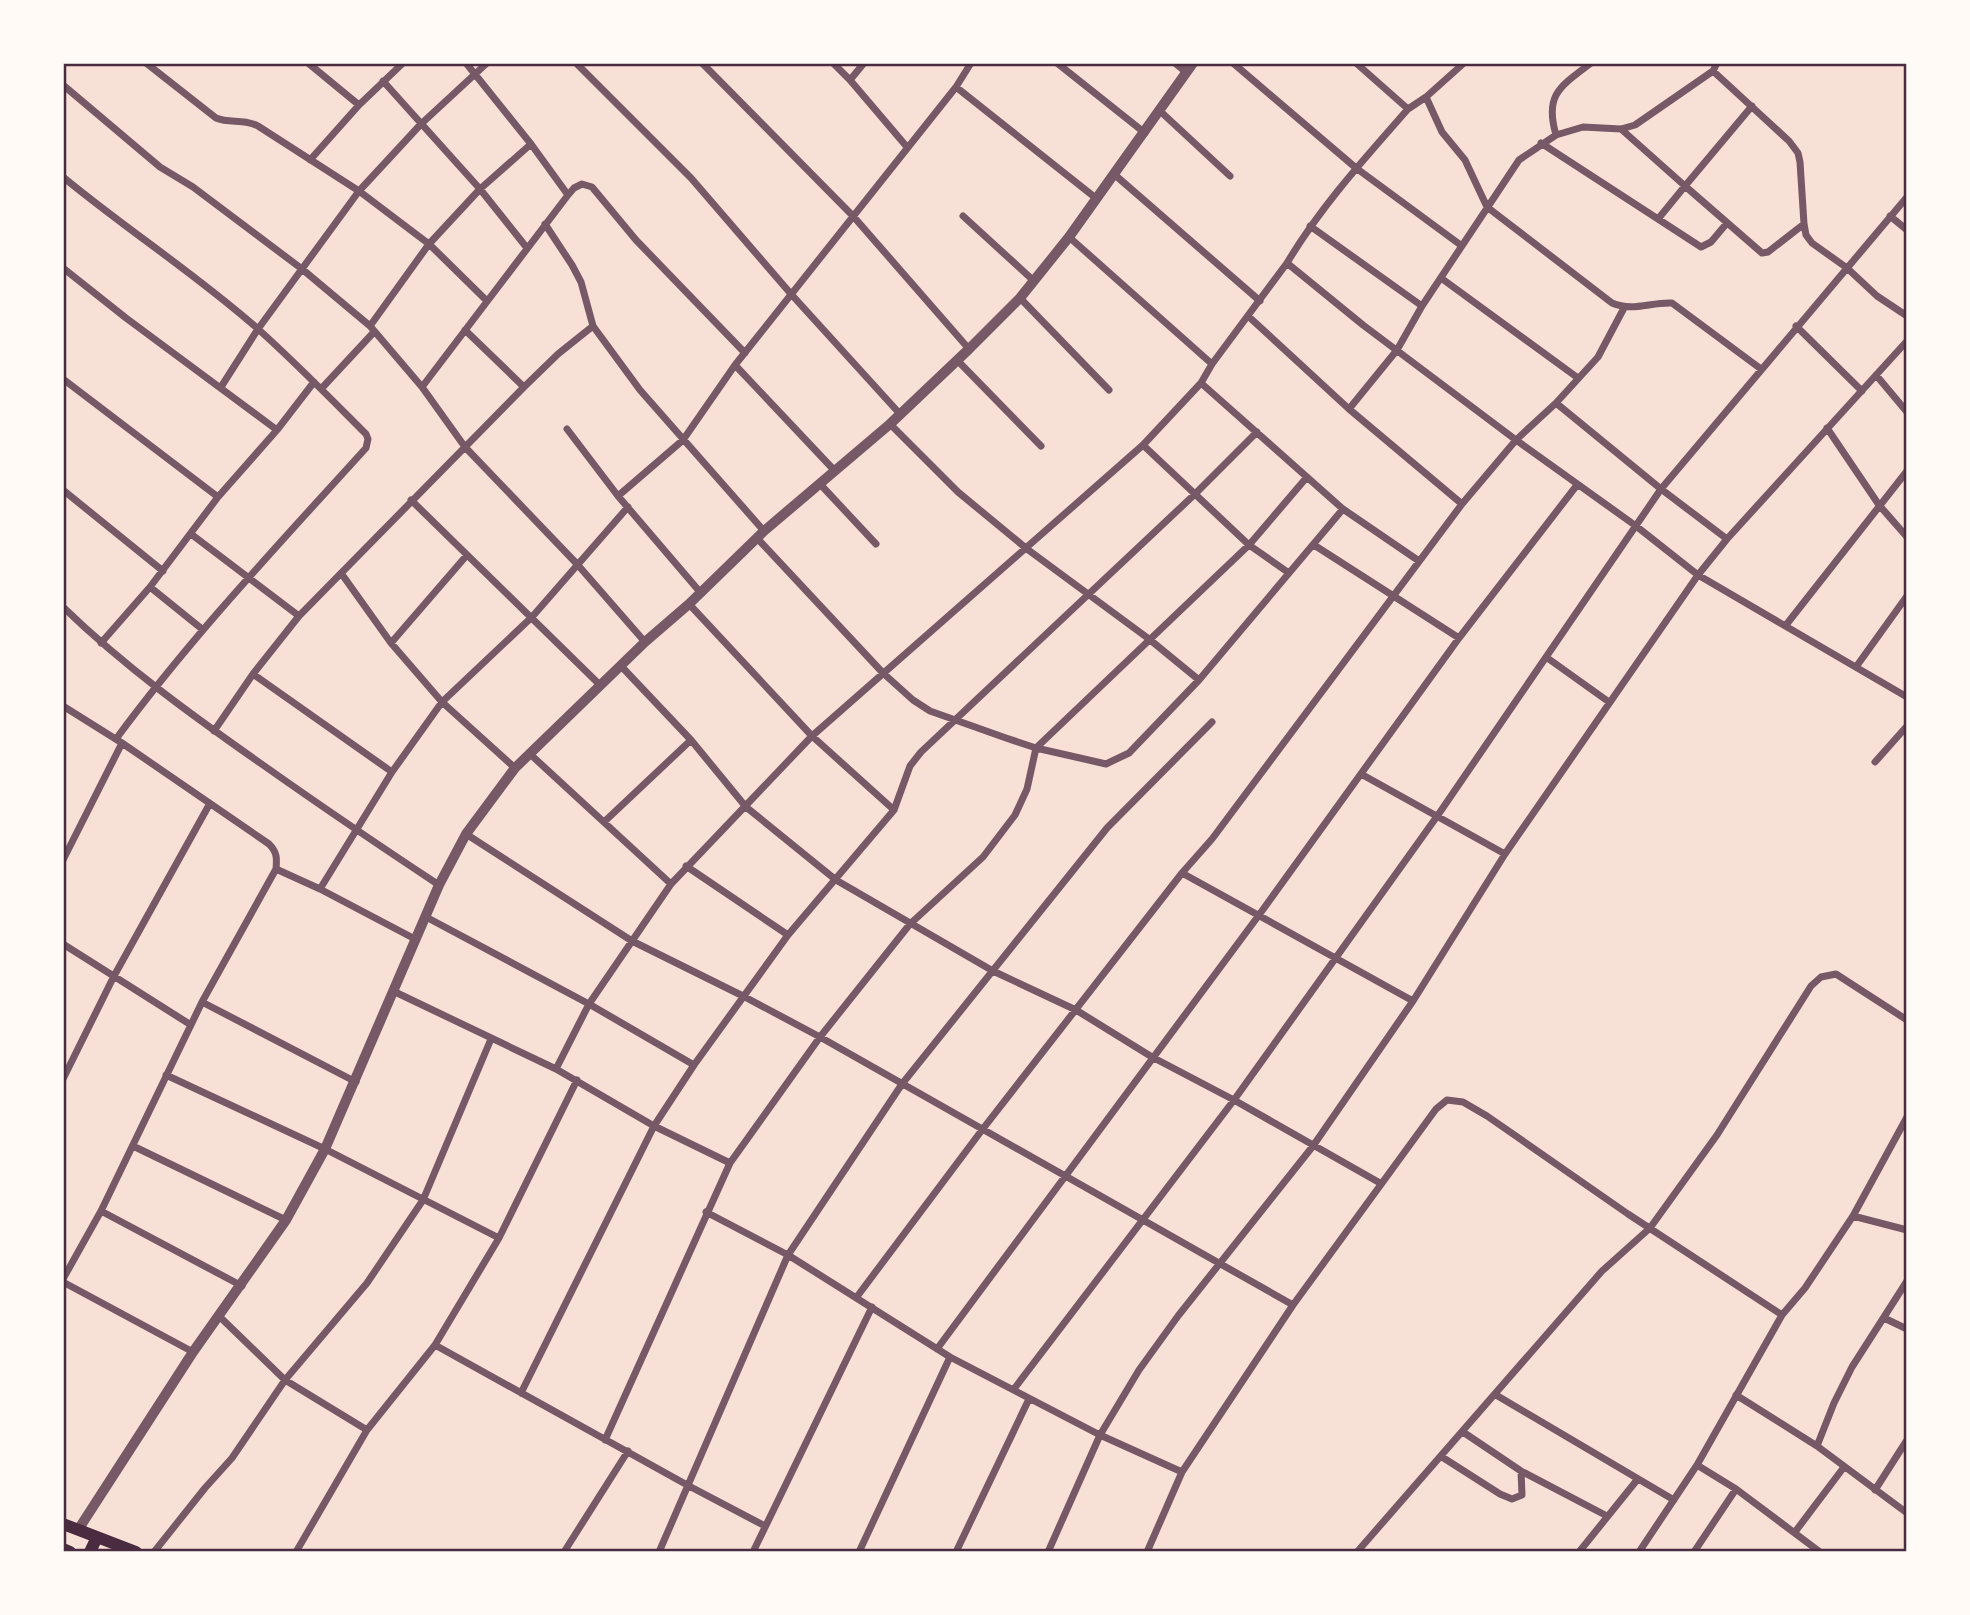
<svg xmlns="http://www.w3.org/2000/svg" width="1970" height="1615" viewBox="0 0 1970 1615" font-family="'Alegreya Sans',sans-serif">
	<rect width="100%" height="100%" fill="#f7e1d7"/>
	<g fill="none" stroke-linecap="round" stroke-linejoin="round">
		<path stroke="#755966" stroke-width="7" d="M 146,63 L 216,118 C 230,124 243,118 258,126 L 359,191 L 429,244 L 486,300
			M 308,63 L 359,105
			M 466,63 L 531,144 L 568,195
			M 576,63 L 691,178 L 791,294 L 900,414
			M 702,63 L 853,216 L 969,349
			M 833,63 L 850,80 L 907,147
			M 1057,63 L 1145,133
			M 1175,63 L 1187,73
			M 1233,63 L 1356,168 L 1462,246
			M 1713,71 L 1789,141 L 1798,153 L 1800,162 L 1804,224 L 1806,235 L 1812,243 L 1847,268 L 1877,296 L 1907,316
			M 850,80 L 864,63
			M 383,81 L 480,189 L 527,248
			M 63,85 L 160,167 L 193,187 L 302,269 L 370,326 L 422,387 L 465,447 L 577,564 L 645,642
			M 956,87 L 1097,199
			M 1426,97 L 1442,132 L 1465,160 L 1487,207 L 1612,303 C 1633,312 1650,302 1672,303 L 1761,369
			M 1408,109 L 1426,97 L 1464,63
			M 1160,111 L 1230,176
			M 1621,129 L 1685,186 L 1752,106
			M 1556,135 C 1544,94 1561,86 1591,63
			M 1541,143 L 1658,219 L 1685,186 L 1762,253 L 1768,252 L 1804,224
			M 310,160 L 359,105 L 403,63
			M 1115,175 L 1260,301
			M 63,177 C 127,230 196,274 258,329 C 296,363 331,399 366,434 L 368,439 L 366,448 C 280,543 192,636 116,739
			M 963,216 L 1034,281
			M 1890,216 L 1907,230
			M 1658,219 L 1701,247 L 1711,242 L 1727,223
			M 545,224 L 572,265 L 581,282 L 593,326 L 640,390 L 764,531
			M 1310,226 L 1422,306
			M 1069,237 L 1212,364
			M 1287,263 C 1321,206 1365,158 1408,109 L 1356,63
			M 63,268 L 126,318 L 277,430
			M 1441,278 L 1578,378
			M 1020,298 L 1109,390
			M 1248,316 L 1349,409 L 1462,504
			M 370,326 L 429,244 L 480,189 L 531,144
			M 1796,326 L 1862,391
			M 465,330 L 524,387
			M 957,360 L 1041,446
			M 735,365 L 834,470
			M 1876,375 L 1907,412
			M 63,379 L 218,497
			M 1201,383 L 1212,364 L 1287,263 L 1363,325 L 1516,440 L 1636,526 L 1698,575 L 1907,697
			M 221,387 L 258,329 L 359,191 L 421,124 L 487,63
			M 422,387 L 568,195 L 574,188 L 582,184 L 592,187 L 636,240 L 745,353
			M 321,389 L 374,332
			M 1556,403 L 1598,357 L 1624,308
			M 1349,409 L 1397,350 L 1422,306 L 1519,160 L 1556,135 L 1583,127 L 1621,129 L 1635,125 L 1713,71 L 1717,63
			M 890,424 L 958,492 L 1027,549 L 1149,639 L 1199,680
			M 1827,428 L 1879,505 L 1907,537
			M 567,429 L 618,496 L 700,592
			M 1143,445 L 1249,545 L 1289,573
			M 820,484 L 876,544
			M 63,490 L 163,571
			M 618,496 L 683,440 L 735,365 L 956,87 L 971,63
			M 411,500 L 600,685
			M 191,534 L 299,616
			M 757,538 L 883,673 L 913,700 L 930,711 L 1006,738 L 1036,748 L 1106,764 L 1129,753 L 1199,680 L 1343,509 L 1419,561
			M 1314,545 L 1459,638
			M 341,573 L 391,643 L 442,702 L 515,768
			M 150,587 L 202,629
			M 689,604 L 812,736 L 894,810
			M 63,607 C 125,667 193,716 263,765 C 321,806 380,846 439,885
			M 1786,625 L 1907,471
			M 101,643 L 150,587 L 218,497 L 277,430 L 314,382
			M 391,643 L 467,555
			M 1546,657 L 1609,702
			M 621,666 L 691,740 L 746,807 L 836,880 L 993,971 L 1076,1010 L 1152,1057 L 1234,1100 L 1380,1183
			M 1856,667 L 1907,596
			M 253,674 L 392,772
			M 63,706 L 122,743 L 269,844 C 277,852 277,858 276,869 L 202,1002 L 101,1211 L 63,1279
			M 214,731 L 253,674 L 299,616 L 524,387 L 558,354 L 593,326
			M 530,754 L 671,884
			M 1875,762 L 1907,726
			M 1361,774 L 1505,854
			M 604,822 L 691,740
			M 466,834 L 632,941 L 743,996 L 820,1037 L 1293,1305
			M 63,860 L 122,743
			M 686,866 L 788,935
			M 276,869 L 320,889 L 415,939
			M 1182,873 L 1413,1001
			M 320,889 L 392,772 L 442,702 L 532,617 L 628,507
			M 426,917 L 589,1004 L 694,1065
			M 63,944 L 191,1025
			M 393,991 L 556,1069 L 654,1126 L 730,1163
			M 202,1002 L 356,1082
			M 556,1069 L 589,1004 L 671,884 L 812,736 L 1143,445 L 1201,383 L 1343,509
			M 166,1075 L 325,1149 L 499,1238
			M 63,1079 L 114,976 L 209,805
			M 133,1146 L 286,1220
			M 101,1211 L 242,1286
			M 706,1212 L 788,1255 L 950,1357 L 1100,1435 L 1182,1472
			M 1853,1216 L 1907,1230
			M 63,1282 L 193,1352
			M 856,1298 L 982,1130 L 1182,873 L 1212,839 L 1462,504 L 1516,440 L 1556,403 L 1661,489 L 1727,539
			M 220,1317 L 285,1380 L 367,1430
			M 1884,1318 L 1907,1329
			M 435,1345 L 689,1486 L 765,1526
			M 937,1349 L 1259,915 L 1459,638 L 1577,485
			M 1014,1389 L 1234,1100 L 1438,815 L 1661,489 L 1907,197
			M 521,1393 L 654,1126 L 694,1065 L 788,935 L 894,810 L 910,766 L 921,752 L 1195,494 L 1257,432
			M 1496,1395 L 1674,1500
			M 1736,1395 L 1817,1446 L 1907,1513
			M 1463,1432 L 1521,1471 L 1607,1516
			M 605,1440 L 730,1163 L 820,1037 L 910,924 L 983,857 L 1015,815 L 1027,789 L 1036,748 L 1249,545 L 1307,477
			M 1817,1446 L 1834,1403 L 1852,1367 L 1907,1281
			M 1442,1457 L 1500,1494 L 1512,1499 L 1522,1495 L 1521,1471
			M 1697,1465 L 1736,1489 L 1820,1552
			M 1875,1490 L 1907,1440
			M 1795,1532 L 1844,1467
			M 154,1552 L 205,1488 L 232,1458 L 285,1380 L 367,1283 L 423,1200 L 491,1039
			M 296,1552 L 367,1430 L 435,1345 L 499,1238 L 577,1080
			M 564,1552 L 628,1451
			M 659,1552 L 788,1255 L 902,1084 L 1107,828 L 1212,722
			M 753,1552 L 872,1307
			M 859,1552 L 950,1357
			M 956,1552 L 1029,1399
			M 1048,1552 L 1100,1435 L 1139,1370 L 1178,1316 L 1313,1146 L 1413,1001 L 1505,854 L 1698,575 L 1727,539 L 1907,341
			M 1147,1552 L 1182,1472 L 1293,1305 L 1436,1109 L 1447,1100 L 1463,1102 L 1487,1116 L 1628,1214 L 1782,1315
			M 1357,1552 L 1602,1271 L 1650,1228 L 1717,1135 L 1811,986 L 1821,977 L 1836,974 L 1907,1020
			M 1579,1552 L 1637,1480
			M 1639,1552 L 1697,1465 L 1782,1315 L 1805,1288 L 1853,1216 L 1907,1117
			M 1694,1552 L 1736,1489"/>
		<path stroke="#755966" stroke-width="10" d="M 78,1530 L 193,1352 L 286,1220 L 325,1149 L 439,885 L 466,834 L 515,768 L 645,642 L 689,604 L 764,531 L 890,424 L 969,349 L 1020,298 L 1069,237 L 1193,63"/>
		<path stroke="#4a2c40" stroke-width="12" d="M 63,1524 L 136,1552
			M 63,1549 L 70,1552
			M 90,1552 L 97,1537"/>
	</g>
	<rect width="1970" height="1615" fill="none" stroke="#fffaf5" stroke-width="130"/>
	<rect x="65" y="65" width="1840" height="1485" fill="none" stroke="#4a2c40" stroke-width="2.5"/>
</svg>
